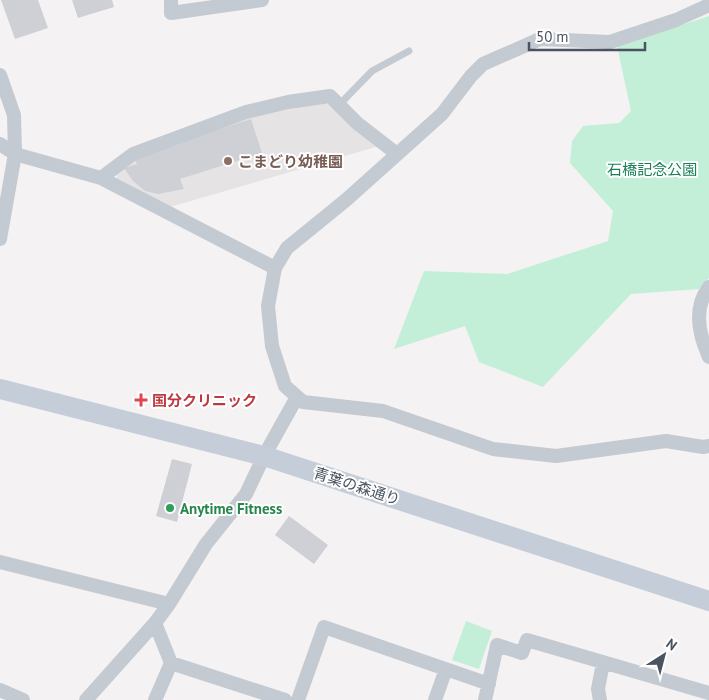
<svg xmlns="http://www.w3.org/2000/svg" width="709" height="700" viewBox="0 0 709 700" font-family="'PT Sans','Noto Sans JP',sans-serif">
	<rect width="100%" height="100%" fill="#f4f2f2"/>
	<path fill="#e5e3e4" d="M 325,103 L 334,107 L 379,146 L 170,207 L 117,178 L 117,169 L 144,154 L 282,107 Z"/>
	<path fill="#c3efd8" d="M 709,16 L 709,278 L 699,289 L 631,294 L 543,387 L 479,362 L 465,326 L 394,349 L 424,271 L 507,274 L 608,241 L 613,211 L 570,163 L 572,141 L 583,126 L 619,123 L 631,111 L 617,46 Z
		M 466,621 L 492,631 L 479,669 L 452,660 Z"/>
	<path fill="#cfd0d6" d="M 1,0 L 38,0 L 48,28 L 15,39 Z
		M 72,0 L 112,0 L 114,7 L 78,18 Z
		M 251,119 L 262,153 L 180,179 L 184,189 L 158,194 L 145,191 L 133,181 L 124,168 L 137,164 L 135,160 L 142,156 L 180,144 L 179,142 Z
		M 172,459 L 192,464 L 177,522 L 156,516 Z
		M 289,516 L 328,545 L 314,564 L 275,535 Z"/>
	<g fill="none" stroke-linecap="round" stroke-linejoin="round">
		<path stroke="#c3cad2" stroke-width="7" d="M 339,105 L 372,71 L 409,51"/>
		<path stroke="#c3cad2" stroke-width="14" d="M 171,0 L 171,13 L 262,0
			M 709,5 L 676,20 L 610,42 L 540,39 L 483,64 L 471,76 L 442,114 L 346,200 L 287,248 L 275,268 L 268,306 L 272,346 L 285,386 L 303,402 L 383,411 L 493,449 L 556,456 L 666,441 L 703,447 L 709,446
			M 0,75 L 14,115 L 15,154 L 0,239
			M 0,144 L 15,154 L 101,178 L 275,268
			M 101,178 L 133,154 L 246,112 L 288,102 L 330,96 L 357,123 L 397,154
			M 709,287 C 693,308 699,335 709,357
			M 0,562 L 169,604
			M 171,663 L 285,700
			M 0,690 L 23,700
			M 86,700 L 155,623 L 169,604 L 206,544 L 246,494 L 264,456 L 297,397
			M 155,700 L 171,663 L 155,623
			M 298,700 L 324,627 L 489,684
			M 435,700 L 446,669
			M 485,700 L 497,645 L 522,653 L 527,640 L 709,693
			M 600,700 L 598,689 L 603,663"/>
		<path stroke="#c5cdd9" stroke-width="20" d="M 0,389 L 264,456 L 709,601"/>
	</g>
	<circle fill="#8d6e63" stroke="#fff" stroke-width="2" cx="228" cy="161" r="5"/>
	<path fill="#e0444e" stroke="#fff" stroke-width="2" d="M138.5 392.5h5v5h5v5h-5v5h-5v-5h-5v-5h5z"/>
	<circle fill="#2e9e5b" stroke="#fff" stroke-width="2" cx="170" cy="508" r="5"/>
	<g text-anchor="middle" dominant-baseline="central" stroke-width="4" stroke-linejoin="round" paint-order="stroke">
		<g font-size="15" font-weight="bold" fill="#785e54" stroke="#fff" text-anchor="start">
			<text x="238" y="161">こまどり幼稚園</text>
		</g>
		<g font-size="15" fill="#1b8058" stroke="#fff">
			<text x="652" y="169">石橋記念公園</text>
		</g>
		<g font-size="15" font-weight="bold" fill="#be3a42" stroke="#fff" text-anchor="start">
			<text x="152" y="400">国分クリニック</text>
		</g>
		<g font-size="15" fill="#4a535f" stroke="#fff">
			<text transform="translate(357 486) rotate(18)">青葉の森通り</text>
		</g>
		<g font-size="15" font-weight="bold" fill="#27864d" stroke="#fff" text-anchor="start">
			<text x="180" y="508">Anytime Fitness</text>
		</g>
	</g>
	<g transform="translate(664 655) rotate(36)" stroke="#ffffff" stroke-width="4" paint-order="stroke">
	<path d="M0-4L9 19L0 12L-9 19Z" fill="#4a535f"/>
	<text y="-8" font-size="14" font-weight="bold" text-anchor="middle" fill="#4a535f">N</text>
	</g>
	<path d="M529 42v8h116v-8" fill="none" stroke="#4a535f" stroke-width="2.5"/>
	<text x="536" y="42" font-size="15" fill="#4a535f" stroke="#ffffff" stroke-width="4" paint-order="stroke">50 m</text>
</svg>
